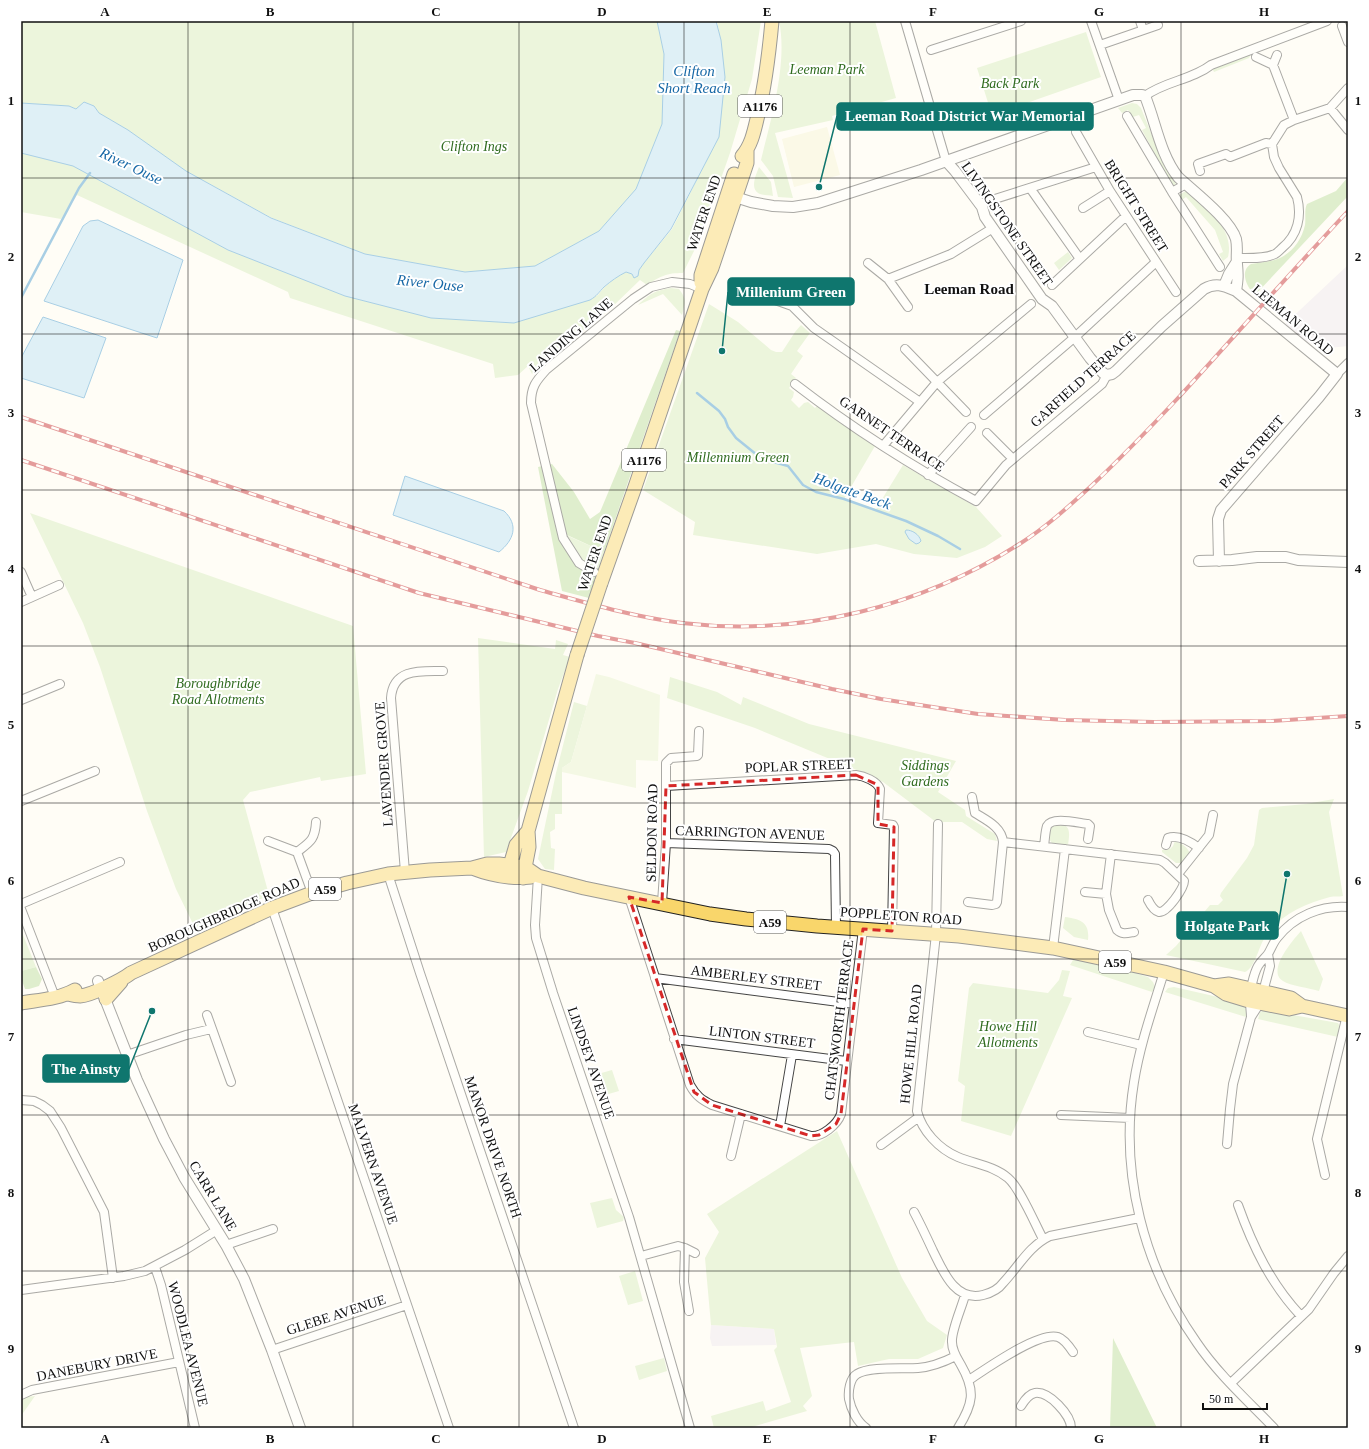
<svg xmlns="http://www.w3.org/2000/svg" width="1369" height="1449" viewBox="0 0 1369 1449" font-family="'Times New Roman',serif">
	<rect width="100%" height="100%" fill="#fffdf5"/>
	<path fill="#eee6ef" d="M 1348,265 L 1348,346 L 1329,348 L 1315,346 L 1306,341 L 1285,324 Z
		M 711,1325 L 774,1329 L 776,1345 L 712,1346 L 710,1338 Z"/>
	<path fill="#f6f3d4" d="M 827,127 L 840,175 L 794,187 L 782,139 Z"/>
	<path fill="#d5ebbd" d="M 21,21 L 657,21 L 664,54 L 662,124 L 636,189 L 599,231 L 535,266 L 465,272 L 365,254 L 272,218 L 186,171 L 128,130 L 99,113 L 94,106 L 84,102 L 77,109 L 69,106 L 21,103 Z
		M 717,21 L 761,21 L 752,79 L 730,153 L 699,241 L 683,273 C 666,273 661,276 647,285 L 640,280 L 611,308 L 538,366 L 532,374 L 528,366 L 518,375 L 495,378 L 493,364 L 290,298 L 288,292 L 77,195 L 61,219 L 21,212 L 21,153 L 73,166 L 228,250 L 345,296 L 431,318 L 514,323 L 598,295 C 605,285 615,278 626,272 L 632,274 L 637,273 L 644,263 L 672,229 L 719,136 L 719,31 Z
		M 779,21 L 875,21 L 896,98 L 832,116 L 833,120 L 775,133 L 793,198 L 778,197 L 773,176 L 761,160 C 771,119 788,63 779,21 Z
		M 1086,32 L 1101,77 L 992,115 L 977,68 Z
		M 1252,53 L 1249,58 L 1214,72 L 1212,68 Z
		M 1132,103 L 1137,104 L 1141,108 L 1165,168 L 1176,182 L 1175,185 L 1172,185 L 1169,181 L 1142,130 L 1146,128 L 1139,115 L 1133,117 L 1128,110 L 1122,113 L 1118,108 Z
		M 759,167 L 771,182 L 773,196 C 769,195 764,195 760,194 C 749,189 756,175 759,167 Z
		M 1186,191 C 1206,208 1235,228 1228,257 L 1223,261 L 1219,254 L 1223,252 L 1215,230 L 1186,197 L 1182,200 L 1179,195 Z
		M 1068,252 L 1072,258 L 1059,270 L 1054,263 Z
		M 671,288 L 679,289 C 687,299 685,303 682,315 L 663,294 L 638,305 C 651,293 654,291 671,288 Z
		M 709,304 L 738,322 L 771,350 L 776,352 L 782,352 L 795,332 L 801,325 L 810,333 L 797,351 L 803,356 L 791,374 L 796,378 L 789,388 L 794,392 L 793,397 L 791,400 L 799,408 L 804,403 L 808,402 L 815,408 L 817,406 L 875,446 L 844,499 L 876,509 L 903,465 L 976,507 L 1002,536 L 985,547 L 957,558 L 914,554 L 876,544 L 817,554 L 693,535 L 695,522 L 643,490 Z
		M 30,513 L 353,626 L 366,774 L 321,781 L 320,777 L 250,792 L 243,800 L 269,895 L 196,930 L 176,889 L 147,811 L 100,667 L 83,623 Z
		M 566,535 L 604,552 L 598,569 C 582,562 573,552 566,535 Z
		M 478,638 L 555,649 L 556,640 L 568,644 L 563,655 L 570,657 L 558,689 L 528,791 L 508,846 L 506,852 L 484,857 Z
		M 670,677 L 717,692 L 741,705 L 743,697 L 809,724 L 956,761 L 938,792 L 965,810 L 966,816 L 995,834 L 997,841 L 987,839 L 962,822 L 936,822 L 883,782 L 859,771 L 755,728 L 667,698 Z
		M 574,702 L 587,706 L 571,762 L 562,768 L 562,814 L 555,814 L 555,829 L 550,832 L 551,848 L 555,849 L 554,870 L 545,869 L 538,859 L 556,773 Z
		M 1334,799 L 1329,812 L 1343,896 C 1339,897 1334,896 1330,897 C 1304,904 1279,915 1264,939 C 1259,947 1254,969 1245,972 L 1166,955 L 1176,946 L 1210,905 L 1218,905 L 1223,900 L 1220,896 L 1221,893 L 1247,858 L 1254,845 L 1259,810 L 1262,808 L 1306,804 Z
		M 1055,824 C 1071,824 1070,831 1068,845 L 1052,843 L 1049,839 C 1049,832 1050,828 1055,824 Z
		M 1175,841 C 1182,844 1188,847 1190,854 L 1183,863 L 1176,863 L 1162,852 L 1162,850 L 1170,849 L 1173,846 Z
		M 1065,917 C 1080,919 1090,922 1088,940 L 1074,937 L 1063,928 Z
		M 21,930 L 36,967 L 21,971 Z
		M 1301,931 L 1323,979 L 1319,991 C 1310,988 1290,986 1283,981 C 1266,971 1293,940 1301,931 Z
		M 1073,960 L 1108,965 L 1148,977 L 1153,982 L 1155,987 L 1152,992 L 1070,965 Z
		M 1062,970 L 1070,971 L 1063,996 L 1072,998 L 1011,1136 L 961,1121 L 965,1086 L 958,1081 L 969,988 L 973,983 L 1048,993 L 1059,980 Z
		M 1174,987 L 1240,1002 L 1248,1009 L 1249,1014 L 1246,1017 L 1165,992 L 1168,988 Z
		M 1265,1010 L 1338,1023 L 1341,1028 L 1338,1037 L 1258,1019 L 1260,1012 Z
		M 612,1070 L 619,1091 L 605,1095 L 598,1074 Z
		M 837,1131 L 902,1278 L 927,1321 L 947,1335 L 943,1348 L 918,1359 L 889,1359 L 858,1366 L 854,1342 L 800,1348 L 812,1396 L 803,1406 L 807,1411 L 748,1428 L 714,1428 L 711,1416 L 763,1401 L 766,1411 L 791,1402 L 774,1350 L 777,1347 L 774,1329 L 711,1325 L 705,1258 L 719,1232 L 707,1214 Z
		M 612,1198 L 616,1210 L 624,1217 L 623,1221 L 597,1228 L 590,1203 Z
		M 635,1271 L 643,1301 L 628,1305 L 619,1276 Z
		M 664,1358 L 667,1371 L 639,1380 L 635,1366 Z
		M 35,1396 L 21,1416 L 21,1401 L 27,1397 Z"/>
	<path fill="#b9dc9c" d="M 1348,177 L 1348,196 L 1255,295 C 1247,288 1239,271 1251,264 C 1258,263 1264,262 1270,261 C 1288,258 1301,243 1305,225 C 1306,218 1304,210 1307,204 L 1336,191 Z
		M 676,330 L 680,331 L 604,552 L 567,535 C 573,552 583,562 598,569 L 589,598 L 562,591 L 538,467 L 552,464 L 574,492 L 590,519 L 600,512 Z
		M 36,967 L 42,979 L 39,986 L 29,989 L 25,989 L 21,978 L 21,971 Z
		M 1113,1338 L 1157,1428 L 1110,1428 Z"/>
	<path fill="#e6f2cf" d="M 596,674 L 609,677 L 660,695 L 658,761 L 636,760 L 636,788 L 562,772 L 562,768 L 571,762 Z"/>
	<path fill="#b9e0f7" stroke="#3f96cf" d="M 657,21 L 716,21 L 721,40 L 725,77 L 719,137 L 671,229 L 644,263 L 639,270 L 638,276 L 634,278 L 632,274 L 626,272 C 618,276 611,281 604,287 C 599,292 597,296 590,300 L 514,323 L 431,318 L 345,296 L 228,250 L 73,166 L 21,153 L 21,103 L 69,106 L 76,109 L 84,102 L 94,106 L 99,113 L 128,130 L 186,171 L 271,218 L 365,254 L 465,272 L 535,266 L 599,231 L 636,189 L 662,124 L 664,54 Z
		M 98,220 L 183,260 L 157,338 L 44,301 L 83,226 L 90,221 Z
		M 43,317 L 106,338 L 84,398 L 21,378 L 21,358 Z
		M 405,476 L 504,511 C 519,525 514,540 499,552 L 393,515 Z
		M 906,530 C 912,530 919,534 921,541 L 919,543 L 916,544 L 909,539 L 905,532 Z"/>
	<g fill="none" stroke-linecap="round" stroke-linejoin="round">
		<path stroke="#3f96cf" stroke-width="2.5" d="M 21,298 L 79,188 L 90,173
			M 697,393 L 719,411 L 725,419 L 728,427 L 736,438 L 762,459 L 788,466 L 803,485 L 816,492 L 844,499 L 906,521 L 938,536 L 960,549"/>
		<g stroke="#444" stroke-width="10">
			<path id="minor" d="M 905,21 L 946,161
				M 1091,21 L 1119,100
				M 1140,21 L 1143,30
				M 1342,26 L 1348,42
				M 1100,45 L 1158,25
				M 931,50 L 1021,21
				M 1256,57 L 1273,65 L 1294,120
				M 1273,65 L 1277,55
				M 1145,96 C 1165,81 1192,80 1211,65 L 1327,21
				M 1330,108 L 1348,130
				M 1127,116 L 1172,192 L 1220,267
				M 1076,132 L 1110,191 L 1176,292
				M 1200,171 L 1198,164 L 1226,154 L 1230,157 L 1266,143 L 1272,144
				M 1030,188 L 1080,259
				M 1172,192 L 1186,184
				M 979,204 L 1096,167
				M 1083,208 L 1110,191
				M 1237,258 C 1249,258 1264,259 1275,254 C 1277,253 1280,250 1282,248 C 1298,235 1302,216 1297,197 L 1279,168 L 1274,157 L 1272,144 L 1284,125 L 1294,120 L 1330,108 L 1348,88
				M 868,263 L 888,279 L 908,307
				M 888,279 L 951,254 L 993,228
				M 1052,285 L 1126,216
				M 747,290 L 792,306 L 814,328 L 920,402
				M 761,294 L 765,283
				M 905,349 L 966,412
				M 1337,374 L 1348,363
				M 795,384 C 852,428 913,467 976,501 L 1006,465 L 1102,384 L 1107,375
				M 984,415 L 1075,337 L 1156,262
				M 987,433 L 1013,459
				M 883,446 L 937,382 L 1031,304
				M 928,475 L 971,427
				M 21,572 L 32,597
				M 594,572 L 579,563 L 563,538 L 531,403 C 531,387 536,381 546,370 L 633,299 L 651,287 L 672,282 L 690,284 L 702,289
				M 21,602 L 59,585
				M 21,700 L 60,684
				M 666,786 L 856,775 C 864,776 877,781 880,789 L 878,823 L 893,825 L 894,827 L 892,931
				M 21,801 L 95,771
				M 938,824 L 936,934 L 917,1111 C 922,1131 939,1149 958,1157 C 975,1164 994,1166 1008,1178 C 1020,1188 1035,1224 1043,1239
				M 268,841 L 297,852 C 310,842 315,840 316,822
				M 1003,842 L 1160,860 L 1165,863 L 1184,881 C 1184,888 1167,913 1159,912 C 1154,911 1150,904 1148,900
				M 666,843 L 829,849 L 833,851 L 835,854 L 836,928
				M 1166,845 L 1168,838 C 1178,834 1191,842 1199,848
				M 1044,846 C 1045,840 1045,832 1047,826 C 1052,816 1078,823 1088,824 L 1090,826 L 1088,839
				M 297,852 L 312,893
				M 1111,854 L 1106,894 L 1109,910 L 1117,930 C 1122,935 1128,933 1134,932
				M 405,872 L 391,698 C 393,668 421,671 443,671
				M 388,874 L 420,973 L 574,1428
				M 1178,874 L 1209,835 L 1213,815
				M 538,876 L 535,925 L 536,938 L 553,993 L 629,1217 L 690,1428
				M 1085,892 L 1106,894
				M 629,897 L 690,1085 C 696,1096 702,1100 712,1105 L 811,1136 C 822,1137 837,1125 841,1114 L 863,929
				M 968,902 L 992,905 L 996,904 L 997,902 L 1003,842 C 1002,827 986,820 975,813 L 972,797
				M 662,903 L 666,843 L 666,763 L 671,758 L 697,756 L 698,755 L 699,731
				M 21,904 L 120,862
				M 272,908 L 449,1428
				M 21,909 L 55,997
				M 1053,948 L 1065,849
				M 1164,972 C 1153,1008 1140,1044 1134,1082 C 1119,1173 1144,1268 1197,1343 C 1218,1374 1248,1401 1274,1428
				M 655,978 L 854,1004
				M 207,1015 L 231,1082
				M 1251,1017 C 1251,1012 1250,1007 1250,1002 C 1249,993 1254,973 1258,966 C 1261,961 1265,958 1268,954 C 1271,949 1273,943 1277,938 C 1294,916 1321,905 1348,907
				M 1088,1032 L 1141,1045
				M 674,1039 L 846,1061
				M 127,1055 L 186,1035 L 211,1029
				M 21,1100 L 34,1101 L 42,1105 L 50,1111 L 61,1128 L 104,1212 L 113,1278
				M 1061,1115 L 1130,1118
				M 780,1126 L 792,1055
				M 1227,1144 L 1230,1109 L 1233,1084 L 1251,1017 L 1260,1003 L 1270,966 L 1268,954
				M 881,1145 L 919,1117
				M 731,1156 L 741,1114
				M 1325,1175 L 1317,1139 L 1347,1015
				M 1238,1205 C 1253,1247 1271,1284 1301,1316
				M 914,1212 C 921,1225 927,1238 933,1251 C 943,1271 955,1302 983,1295 C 991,1293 998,1290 1003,1283 C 1019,1266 1029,1246 1050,1236 L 1139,1218
				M 226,1245 L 273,1229
				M 685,1248 L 695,1253
				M 641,1256 L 678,1246 L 685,1248 L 684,1282 L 689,1311
				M 155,1267 L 161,1285 L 195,1428
				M 21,1290 L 124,1276 L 145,1271 L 185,1250 L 217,1230
				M 272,1350 L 407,1305
				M 969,1380 C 986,1369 1039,1331 1058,1337 C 1064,1339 1069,1346 1073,1352
				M 1231,1383 L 1309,1309 L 1334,1273 L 1348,1256
				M 21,1395 L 32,1390 L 179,1362
				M 1021,1406 C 1024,1401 1029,1394 1035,1393 C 1049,1391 1071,1415 1071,1428
				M 866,1428 C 857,1422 851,1409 849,1399 C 848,1391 850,1378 857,1374 C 869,1366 903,1369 918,1368 C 932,1367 944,1362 956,1356
				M 958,1428 C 973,1404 976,1391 961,1365 C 957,1358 952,1351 952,1342 C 951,1331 962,1307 965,1295"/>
		</g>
		<g stroke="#444" stroke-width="12">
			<path id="tertiary" d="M 946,161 L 955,171 L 982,207 L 985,217 L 1042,299 L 1052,306 L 1090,358 L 1103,373 L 1107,375 L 1112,374 L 1116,371 L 1162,326 L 1204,289 C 1216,282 1224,286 1236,291 L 1337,374 L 1319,397 L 1221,510 L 1218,519 L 1219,561
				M 729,195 L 751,202 L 773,206 L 793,207 L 818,203 L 921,170 L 1133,95 L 1142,95 L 1145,96 C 1156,123 1160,154 1178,177 C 1194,192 1230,219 1236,239 C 1238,248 1236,255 1237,264 C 1238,275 1238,279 1236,291
				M 1224,286 L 1229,274 L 1236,263
				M 1199,561 L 1232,560 L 1257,557 L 1286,557 L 1298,560 L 1348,562
				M 98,981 L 137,1080 L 164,1139 L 184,1177 L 226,1245 L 244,1279 L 272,1350 L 300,1428"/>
		</g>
		<g stroke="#222" stroke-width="15">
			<path id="primary" d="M 742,156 C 751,146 754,132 757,119 C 765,87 769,54 772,21
				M 701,283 L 701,275 L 734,174
				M 601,583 L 635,487 L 702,289 L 712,268 L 747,163 L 747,151
				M 472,868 C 490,875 511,879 531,877
				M 508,872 L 516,845 L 528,831
				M 523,878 L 529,847 L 528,831 L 577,655
				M 1214,986 L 1229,984 L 1278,995 L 1291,998 L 1302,1006
				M 68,994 C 72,995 76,996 80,996 C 92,995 122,980 131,973 L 272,908 L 312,893 L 347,883 L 388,874 L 430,870 L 472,868 L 487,864 L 499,864 L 525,867 L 538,876 L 584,888 L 710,914 L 746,919 L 817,926 L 959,936 L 1053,948 L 1164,972 L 1214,986 L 1226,994 L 1249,1001 L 1289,1009 L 1302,1006 L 1348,1016
				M 106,999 L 121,982
				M 21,1003 C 39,1000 59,999 75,990"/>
		</g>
		<use href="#minor" stroke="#fff" stroke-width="8"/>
		<use href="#tertiary" stroke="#fff" stroke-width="10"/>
		<use href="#primary" stroke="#f9d66b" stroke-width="13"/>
		<g stroke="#c4262e" stroke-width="4">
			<path id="rail" d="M 21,417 L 540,590 C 587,603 634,617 682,623 C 801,637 921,607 1021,543 C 1046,527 1067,508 1089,488 C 1120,459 1149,429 1178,398 C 1235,336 1290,273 1348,211
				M 21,460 L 419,593 L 598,636 L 635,643 L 832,689 L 881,699 L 978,714 L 1065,720 L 1154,722 L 1272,721 L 1348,716"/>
		</g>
		<use href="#rail" stroke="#fff" stroke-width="2.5" stroke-dasharray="8" stroke-linecap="butt"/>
		<g stroke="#222" stroke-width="15" stroke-linecap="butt">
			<path id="primary-bridge" d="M 577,655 L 601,583"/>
		</g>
		<use href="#primary-bridge" stroke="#f9d66b" stroke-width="13"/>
	</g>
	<path d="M0 0H1369V1449H0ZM 856,775 L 878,785 L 878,824 L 894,827 L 892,931 L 863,929 L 841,1114 L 836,1124 L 819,1135 L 811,1136 L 712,1105 L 694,1092 L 629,897 L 662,903 L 666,786 Z" fill="#fffdf5" fill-opacity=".55" fill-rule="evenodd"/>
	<path fill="none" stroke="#d62828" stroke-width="3" stroke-dasharray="8 5" stroke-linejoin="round" d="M 856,775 L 878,785 L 878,824 L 894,827 L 892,931 L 863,929 L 841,1114 L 836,1124 L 819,1135 L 811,1136 L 712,1105 L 694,1092 L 629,897 L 662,903 L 666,786 Z"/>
	<path fill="none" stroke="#111" stroke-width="1" stroke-opacity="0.55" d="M 188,21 L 188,1428M 353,21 L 353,1428M 519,21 L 519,1428M 684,21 L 684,1428M 850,21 L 850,1428M 1016,21 L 1016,1428M 1181,21 L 1181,1428M 21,178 L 1348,178M 21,334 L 1348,334M 21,490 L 1348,490M 21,646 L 1348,646M 21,803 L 1348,803M 21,959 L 1348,959M 21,1115 L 1348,1115M 21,1271 L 1348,1271"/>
	<g text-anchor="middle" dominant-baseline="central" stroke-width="4" stroke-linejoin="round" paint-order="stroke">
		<g fill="#fff" stroke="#585858" stroke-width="1">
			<rect x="738" y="95" width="44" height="22" rx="3"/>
			<rect x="622" y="449" width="44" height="22" rx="3"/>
			<rect x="309" y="878" width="32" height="22" rx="3"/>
			<rect x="754" y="911" width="32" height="22" rx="3"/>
			<rect x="1099" y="951" width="32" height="22" rx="3"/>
		</g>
		<g font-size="13" font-weight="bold" fill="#111">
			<text x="760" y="106">A1176</text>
			<text x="644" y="460">A1176</text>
			<text x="325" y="889">A59</text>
			<text x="770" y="922">A59</text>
			<text x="1115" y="962">A59</text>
		</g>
		<g font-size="14" font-style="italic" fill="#2f6b1f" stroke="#fff">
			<text x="827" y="69">Leeman Park</text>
			<text x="1010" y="83">Back Park</text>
			<text x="474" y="146">Clifton Ings</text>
			<text x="738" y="457">Millennium Green</text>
			<text x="218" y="683">Boroughbridge<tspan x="218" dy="16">Road Allotments</tspan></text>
			<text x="925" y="765">Siddings<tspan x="925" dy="16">Gardens</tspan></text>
			<text x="1008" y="1026">Howe Hill<tspan x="1008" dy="16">Allotments</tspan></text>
		</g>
		<g font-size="14" fill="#111" stroke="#fff">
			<text transform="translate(1136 206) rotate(58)">BRIGHT STREET</text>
			<text transform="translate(704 213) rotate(-71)">WATER END</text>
			<text transform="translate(1007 224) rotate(55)">LIVINGSTONE STREET</text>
			<text transform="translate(1293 320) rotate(40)">LEEMAN ROAD</text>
			<text transform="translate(571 335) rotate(-41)">LANDING LANE</text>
			<text transform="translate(1083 379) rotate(-42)">GARFIELD TERRACE</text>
			<text transform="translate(892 434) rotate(34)">GARNET TERRACE</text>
			<text transform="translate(1252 452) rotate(-49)">PARK STREET</text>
			<text transform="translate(595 553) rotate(-71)">WATER END</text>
			<text transform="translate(384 764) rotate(-94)">LAVENDER GROVE</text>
			<text transform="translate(799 766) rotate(-2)">POPLAR STREET</text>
			<text transform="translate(652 833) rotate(-89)">SELDON ROAD</text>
			<text transform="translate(750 833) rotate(2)">CARRINGTON AVENUE</text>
			<text transform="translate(224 915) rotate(-24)">BOROUGHBRIDGE ROAD</text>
			<text transform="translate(901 916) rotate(4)">POPPLETON ROAD</text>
			<text transform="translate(756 978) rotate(7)">AMBERLEY STREET</text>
			<text transform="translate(839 1020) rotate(-83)">CHATSWORTH TERRACE</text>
			<text transform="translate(762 1037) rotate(7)">LINTON STREET</text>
			<text transform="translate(911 1044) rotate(-84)">HOWE HILL ROAD</text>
			<text transform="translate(591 1063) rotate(71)">LINDSEY AVENUE</text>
			<text transform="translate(493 1147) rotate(71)">MANOR DRIVE NORTH</text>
			<text transform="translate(373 1164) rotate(71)">MALVERN AVENUE</text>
			<text transform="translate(213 1196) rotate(59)">CARR LANE</text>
			<text transform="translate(336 1315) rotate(-18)">GLEBE AVENUE</text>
			<text transform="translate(188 1344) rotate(76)">WOODLEA AVENUE</text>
			<text transform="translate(97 1365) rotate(-11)">DANEBURY DRIVE</text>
		</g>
		<g font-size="15" font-style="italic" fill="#1768a6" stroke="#fff">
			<text x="694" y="71">Clifton<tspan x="694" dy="17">Short Reach</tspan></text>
			<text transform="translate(131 166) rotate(25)">River Ouse</text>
			<text transform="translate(430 283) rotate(6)">River Ouse</text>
			<text transform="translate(852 491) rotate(20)">Holgate Beck</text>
		</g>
		<g font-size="15" font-weight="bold" fill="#111" stroke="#fff">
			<text x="969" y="289">Leeman Road</text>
		</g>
	</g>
	<path fill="none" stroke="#0f766e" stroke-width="1.5" d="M819 187L837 116M722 351L728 292M1287 874L1278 926M152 1011L129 1069"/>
	<g fill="#0f766e" stroke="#fff" stroke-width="1.5">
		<circle cx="819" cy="187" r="4"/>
		<circle cx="722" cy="351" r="4"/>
		<circle cx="1287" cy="874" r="4"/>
		<circle cx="152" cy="1011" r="4"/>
	</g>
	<g fill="#0f766e" stroke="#0f766e" stroke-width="1.5">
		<rect x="837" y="103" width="256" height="27" rx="4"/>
		<rect x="728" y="278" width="126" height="27" rx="4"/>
		<rect x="1177" y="912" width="101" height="27" rx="4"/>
		<rect x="43" y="1055" width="86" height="27" rx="4"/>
	</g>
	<g font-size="15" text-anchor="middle" font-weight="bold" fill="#fff">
		<text x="965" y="121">Leeman Road District War Memorial</text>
		<text x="791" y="297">Millenium Green</text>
		<text x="1227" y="931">Holgate Park</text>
		<text x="86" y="1074">The Ainsty</text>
	</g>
	<rect width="1369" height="1449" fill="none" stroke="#ffffff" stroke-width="44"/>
	<path d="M1203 1403v6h64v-6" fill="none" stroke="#111111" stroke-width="2"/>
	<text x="1209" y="1403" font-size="12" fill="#111111" stroke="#ffffff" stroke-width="3" paint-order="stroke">50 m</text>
	<rect x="22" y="22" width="1325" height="1405" fill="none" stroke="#111" stroke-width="1.5"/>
	<g font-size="13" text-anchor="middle" font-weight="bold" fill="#111">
		<text x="105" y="16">A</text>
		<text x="270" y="16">B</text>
		<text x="436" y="16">C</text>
		<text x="602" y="16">D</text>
		<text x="767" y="16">E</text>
		<text x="933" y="16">F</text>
		<text x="1099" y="16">G</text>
		<text x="1264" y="16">H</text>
		<text x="11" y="105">1</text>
		<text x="1358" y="105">1</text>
		<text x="11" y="261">2</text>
		<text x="1358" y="261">2</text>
		<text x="11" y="417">3</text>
		<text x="1358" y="417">3</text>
		<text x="11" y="573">4</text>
		<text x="1358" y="573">4</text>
		<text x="11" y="729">5</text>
		<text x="1358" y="729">5</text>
		<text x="11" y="885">6</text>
		<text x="1358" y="885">6</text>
		<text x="11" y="1041">7</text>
		<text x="1358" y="1041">7</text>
		<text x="11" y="1197">8</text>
		<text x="1358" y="1197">8</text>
		<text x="11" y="1353">9</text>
		<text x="1358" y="1353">9</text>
		<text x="105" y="1443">A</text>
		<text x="270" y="1443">B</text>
		<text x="436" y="1443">C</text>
		<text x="602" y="1443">D</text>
		<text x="767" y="1443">E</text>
		<text x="933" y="1443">F</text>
		<text x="1099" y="1443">G</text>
		<text x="1264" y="1443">H</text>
	</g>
</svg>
